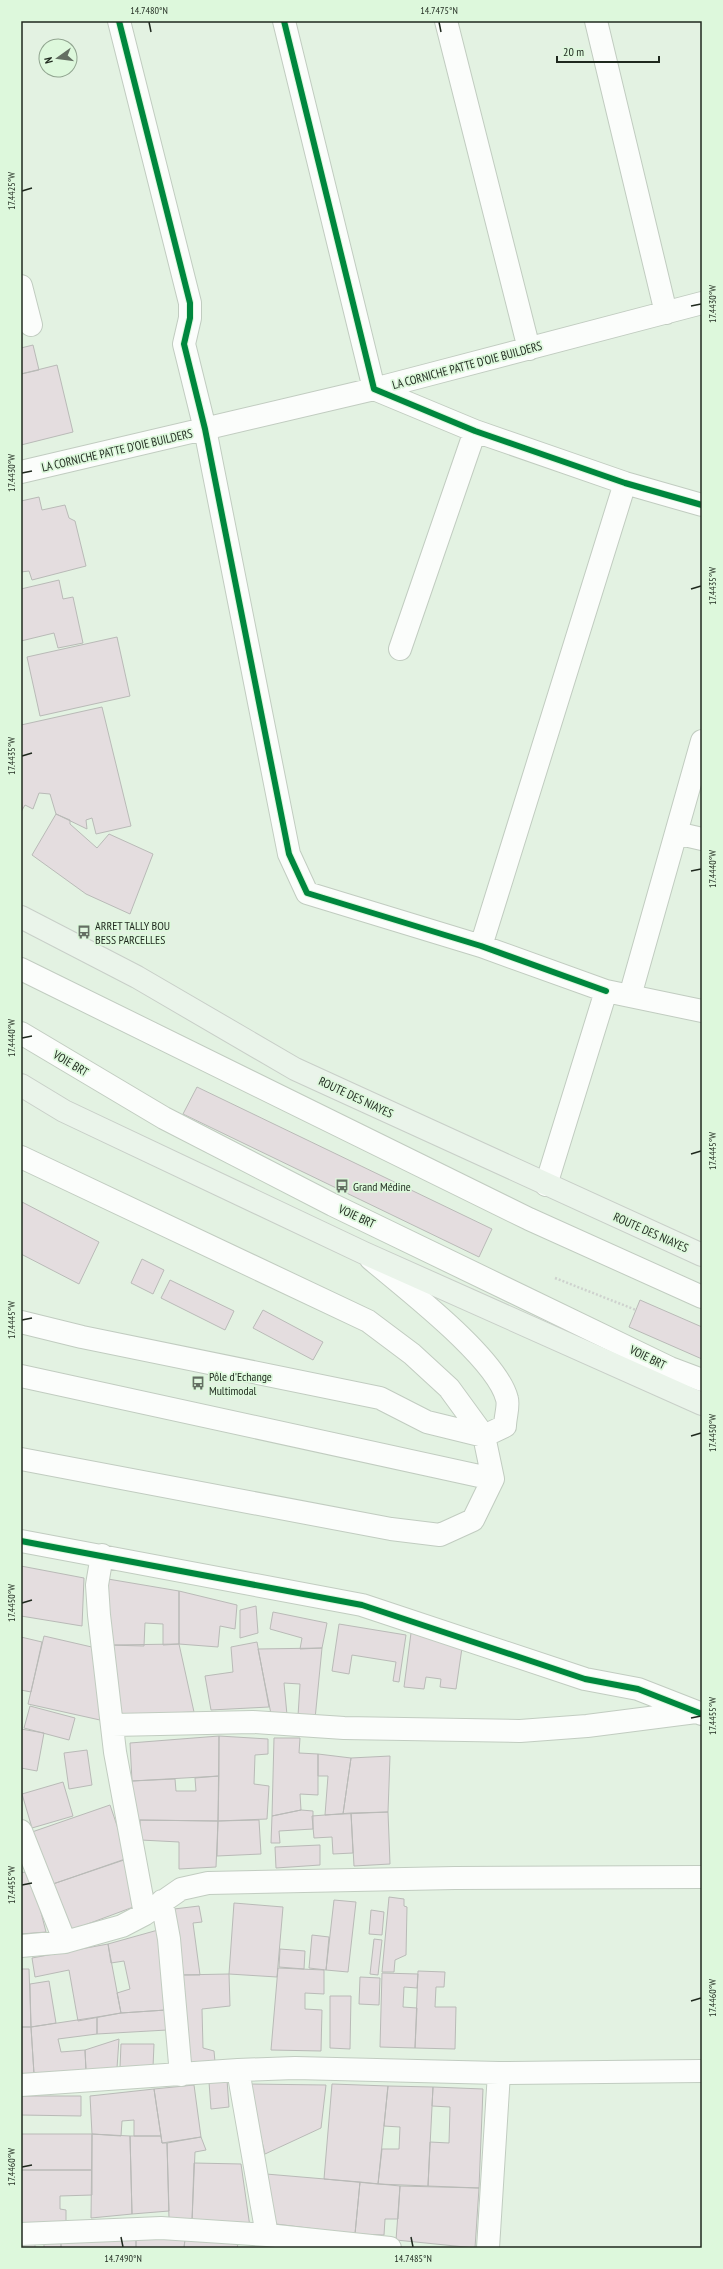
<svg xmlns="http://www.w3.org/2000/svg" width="723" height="2269" viewBox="0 0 723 2269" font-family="'PT Sans Narrow',sans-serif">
	<rect width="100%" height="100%" fill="#e3f2e2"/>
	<path fill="#e4dddf" stroke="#b9bab7" d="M 33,345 L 39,370 L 21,374 L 21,348 Z
		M 57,365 L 73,432 L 21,445 L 21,374 Z
		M 39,497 L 42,510 L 65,505 L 69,518 L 75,521 L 86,566 L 32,580 L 29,571 L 21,572 L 21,501 Z
		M 59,580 L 63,599 L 73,597 L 83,643 L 58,648 L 54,633 L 21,641 L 21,589 Z
		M 117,637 L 130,696 L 40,716 L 27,657 Z
		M 102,707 L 131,826 L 96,834 L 92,818 L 86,820 L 87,829 L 56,814 L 50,794 L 39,793 L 33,809 L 25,805 L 21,812 L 21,725 Z
		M 56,814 L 70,820 L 70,824 L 97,848 L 109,834 L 153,854 L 130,914 L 86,894 L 32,855 Z
		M 197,1087 L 492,1229 L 479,1257 L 183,1114 Z
		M 22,1202 L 99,1242 L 79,1284 L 21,1254 Z
		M 142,1259 L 164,1270 L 153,1294 L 131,1283 Z
		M 170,1280 L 234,1311 L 225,1330 L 161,1298 Z
		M 640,1300 L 702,1327 L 702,1359 L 629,1327 Z
		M 263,1310 L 323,1342 L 313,1360 L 253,1328 Z
		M 21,1566 L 84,1578 L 82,1626 L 21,1616 Z
		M 102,1578 L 179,1591 L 179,1644 L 163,1645 L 163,1624 L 145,1623 L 144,1646 L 108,1645 Z
		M 179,1591 L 237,1605 L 235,1629 L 220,1626 L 218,1647 L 179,1644 Z
		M 256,1606 L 258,1633 L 240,1638 L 240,1610 Z
		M 273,1612 L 327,1623 L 322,1648 L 300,1649 L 302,1638 L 270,1629 Z
		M 339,1624 L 406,1635 L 399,1682 L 393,1681 L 396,1662 L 352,1655 L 349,1674 L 332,1671 Z
		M 411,1633 L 463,1641 L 456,1689 L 440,1687 L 441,1679 L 426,1677 L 424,1689 L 404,1687 Z
		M 44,1636 L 96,1648 L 100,1720 L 28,1704 Z
		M 21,1637 L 42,1642 L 31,1692 L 21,1690 Z
		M 257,1642 L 269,1707 L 211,1710 L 205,1676 L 233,1672 L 231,1647 Z
		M 179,1644 L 194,1712 L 121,1715 L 112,1645 Z
		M 322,1648 L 315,1719 L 298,1716 L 300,1684 L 284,1683 L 287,1715 L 271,1714 L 258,1649 Z
		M 30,1706 L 75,1718 L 69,1740 L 24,1728 Z
		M 21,1729 L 44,1733 L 37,1771 L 21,1768 Z
		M 219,1736 L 268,1739 L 268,1754 L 255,1755 L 254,1784 L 269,1786 L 267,1819 L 218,1821 Z
		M 219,1736 L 219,1776 L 132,1781 L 130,1743 Z
		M 274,1738 L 300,1738 L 299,1753 L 318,1754 L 318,1795 L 300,1794 L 301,1810 L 272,1816 Z
		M 87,1750 L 92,1785 L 69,1789 L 64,1753 Z
		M 318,1754 L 351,1758 L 343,1814 L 325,1815 L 328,1776 L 318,1776 Z
		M 390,1756 L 388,1812 L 343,1814 L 351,1758 Z
		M 219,1776 L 218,1821 L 133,1820 L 132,1781 L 175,1779 L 176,1791 L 196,1791 L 195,1778 Z
		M 63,1782 L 73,1816 L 32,1828 L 22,1794 Z
		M 110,1805 L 128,1858 L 50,1885 L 32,1832 Z
		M 301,1810 L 313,1811 L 313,1829 L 279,1831 L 280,1843 L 271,1843 L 272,1816 Z
		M 388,1812 L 390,1864 L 354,1866 L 351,1813 Z
		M 351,1813 L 353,1853 L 333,1854 L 332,1837 L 314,1838 L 312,1816 Z
		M 140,1820 L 218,1821 L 216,1867 L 179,1869 L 179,1842 L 141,1840 Z
		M 259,1820 L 261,1854 L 217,1856 L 218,1821 Z
		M 320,1845 L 320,1865 L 276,1868 L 275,1847 Z
		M 124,1860 L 136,1906 L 66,1932 L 50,1885 Z
		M 21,1872 L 31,1873 L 46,1932 L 21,1934 Z
		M 389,1897 L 404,1899 L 404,1906 L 407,1907 L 406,1955 L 395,1960 L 394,1972 L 382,1972 Z
		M 334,1900 L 356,1902 L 348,1972 L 326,1970 Z
		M 234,1903 L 283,1907 L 277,1977 L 229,1974 Z
		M 199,1906 L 202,1922 L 193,1923 L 200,1975 L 179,1975 L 174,1909 Z
		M 371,1910 L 384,1912 L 382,1935 L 369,1934 Z
		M 158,1930 L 166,2010 L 121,2013 L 117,1993 L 130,1989 L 124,1961 L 111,1963 L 108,1944 Z
		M 312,1935 L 329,1937 L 326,1970 L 309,1968 Z
		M 374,1939 L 382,1940 L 378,1975 L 370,1974 Z
		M 108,1944 L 121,2013 L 78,2021 L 69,1970 L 35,1977 L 32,1958 Z
		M 280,1949 L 305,1951 L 304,1969 L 279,1967 Z
		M 278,1968 L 324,1970 L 324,1994 L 305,1993 L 305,2009 L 322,2010 L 321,2051 L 271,2050 Z
		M 21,1969 L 29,1969 L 31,2027 L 21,2027 Z
		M 418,1971 L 445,1972 L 444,1987 L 436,1987 L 435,2007 L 456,2007 L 455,2049 L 415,2048 Z
		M 382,1973 L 418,1974 L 417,1988 L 404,1987 L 403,2007 L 417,2008 L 415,2048 L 380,2047 Z
		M 229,1974 L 230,2006 L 202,2009 L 203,2048 L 214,2051 L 215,2062 L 182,2064 L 179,1975 Z
		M 360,1977 L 380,1978 L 379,2005 L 359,2004 Z
		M 49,1981 L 56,2023 L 31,2027 L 30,1984 Z
		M 330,1996 L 351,1996 L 350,2049 L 330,2048 Z
		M 166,2010 L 167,2030 L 97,2034 L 97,2017 L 121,2013 Z
		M 97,2017 L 97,2034 L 58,2039 L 61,2052 L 85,2050 L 86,2071 L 34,2074 L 31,2027 Z
		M 21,2027 L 31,2027 L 34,2074 L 21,2075 Z
		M 119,2039 L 117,2068 L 86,2071 L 85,2050 Z
		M 121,2044 L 154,2044 L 153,2067 L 120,2068 Z
		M 227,2080 L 229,2107 L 211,2109 L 209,2082 Z
		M 248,2084 L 326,2085 L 321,2128 L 265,2154 Z
		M 332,2084 L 388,2086 L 378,2184 L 324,2179 Z
		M 194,2085 L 201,2137 L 162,2143 L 154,2089 Z
		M 388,2086 L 433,2087 L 428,2186 L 378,2184 L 382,2149 L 399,2149 L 400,2127 L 384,2126 Z
		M 433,2087 L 483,2089 L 479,2188 L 428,2186 L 430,2142 L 449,2143 L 450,2107 L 432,2106 Z
		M 154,2089 L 161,2136 L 134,2136 L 134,2120 L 122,2121 L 121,2136 L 92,2134 L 90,2096 Z
		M 21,2096 L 81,2096 L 81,2116 L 21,2115 Z
		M 21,2134 L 92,2134 L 92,2170 L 21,2170 Z
		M 92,2134 L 130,2136 L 132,2214 L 91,2218 Z
		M 130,2136 L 161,2136 L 162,2143 L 167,2143 L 169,2211 L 132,2214 Z
		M 201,2137 L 206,2150 L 195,2152 L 192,2221 L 169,2219 L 167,2143 Z
		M 194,2163 L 241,2164 L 250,2227 L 192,2221 Z
		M 21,2170 L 92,2170 L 92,2195 L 60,2196 L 60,2209 L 66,2210 L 66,2226 L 21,2224 Z
		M 266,2174 L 360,2182 L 355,2234 L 268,2223 Z
		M 360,2182 L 400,2186 L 398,2219 L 385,2219 L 384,2235 L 355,2234 Z
		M 400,2186 L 479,2188 L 475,2248 L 396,2240 Z
		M 61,2238 L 61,2248 L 44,2248 L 44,2240 Z
		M 61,2238 L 136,2238 L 136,2248 L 61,2248 Z
		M 136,2238 L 185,2239 L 184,2248 L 136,2248 Z
		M 35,2239 L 35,2248 L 21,2248 L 21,2240 Z
		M 185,2239 L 238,2244 L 237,2248 L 184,2248 Z"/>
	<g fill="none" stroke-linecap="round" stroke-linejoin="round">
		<g stroke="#c1ccc0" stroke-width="24">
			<path id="minor" d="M 119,21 L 190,303 L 190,318 L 184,344 L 205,429 L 289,854 L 307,893 L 481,946 L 606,991
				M 284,21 L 374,389 L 475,431 L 625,483 L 702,505
				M 446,21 L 529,349
				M 596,21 L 666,313
				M 21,286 L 31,325
				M 21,472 L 374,389 L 702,303
				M 400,649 L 475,431
				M 676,833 L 702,839
				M 481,946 L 625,483
				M 21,969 L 529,1219 L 702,1297
				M 630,996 L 702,741
				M 21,1033 L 164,1118 L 333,1205 L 670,1368 L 702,1380
				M 21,1157 L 368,1321 L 412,1354 L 449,1388 L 484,1436 L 493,1479 L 473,1520 L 440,1535 L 391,1529 L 21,1459
				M 546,1185 L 606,991 L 702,1011
				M 21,1322 L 82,1337 L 380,1398 L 427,1422 L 484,1436 L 505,1426 C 505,1418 509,1406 507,1399 C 497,1358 405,1288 371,1259
				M 21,1376 L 493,1479
				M 21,1541 L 362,1605 L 585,1679 L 638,1689 L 702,1714
				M 102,1555 L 97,1585 L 99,1615 L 115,1752 L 145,1914
				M 113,1725 L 253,1722 L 344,1728 L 520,1731 L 587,1726 L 696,1712
				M 21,1831 L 65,1942
				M 162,1901 L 169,1939 L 181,2075
				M 21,1946 L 65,1942 L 122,1926 L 145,1914 L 181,1889 L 208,1883 L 455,1878 L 702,1877
				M 238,2070 L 267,2235
				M 21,2085 L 238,2070 L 295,2068 L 499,2073 L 702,2071
				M 21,2234 L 161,2228 L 267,2235 L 390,2248
				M 488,2248 L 499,2073"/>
		</g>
		<g stroke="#c8cfc8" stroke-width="24">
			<path id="major" d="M 21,917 L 137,977 L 295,1069 L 702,1255
				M 21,1085 L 64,1111 L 364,1253 L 702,1404"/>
		</g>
		<path stroke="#ced2ce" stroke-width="2.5" stroke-dasharray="2 2" stroke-linecap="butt" d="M 555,1278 L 636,1310"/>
		<use href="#minor" stroke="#fbfdfb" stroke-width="22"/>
		<use href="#major" stroke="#eaf4ea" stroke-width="22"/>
		<g stroke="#ddf8dc" stroke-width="8">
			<path id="cycleway" d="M 119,21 L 190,303 L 190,318 L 184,344 L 205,429 L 289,854 L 307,893 L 481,946 L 606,991
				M 284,21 L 374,389 L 475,431 L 625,483 L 702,505
				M 21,1541 L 362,1605 L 585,1679 L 638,1689 L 702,1714"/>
		</g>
		<use href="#cycleway" stroke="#00873e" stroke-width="6"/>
	</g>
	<path fill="none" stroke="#1f291e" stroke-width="1.5" d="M 149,22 L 151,32M 439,22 L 441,32M 22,191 L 32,188M 691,306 L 701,304M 22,473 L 32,471M 691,589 L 701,586M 22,756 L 32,753M 691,871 L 701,869M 22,1038 L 32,1036M 691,1154 L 701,1151M 22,1320 L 32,1318M 691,1436 L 701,1433M 22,1603 L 32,1600M 691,1718 L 701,1716M 22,1885 L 32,1883M 691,2001 L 701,1998M 22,2167 L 32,2165M 121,2237 L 123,2247M 411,2237 L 413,2247"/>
	<defs>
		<g id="bus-bare" transform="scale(1.08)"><path d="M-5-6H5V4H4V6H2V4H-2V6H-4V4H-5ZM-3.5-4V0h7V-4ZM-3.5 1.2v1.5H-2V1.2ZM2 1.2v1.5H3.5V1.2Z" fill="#646f63" stroke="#ddf8dc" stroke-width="2.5" paint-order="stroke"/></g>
	</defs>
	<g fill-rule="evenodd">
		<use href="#bus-bare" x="84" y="932"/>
		<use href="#bus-bare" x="342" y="1186"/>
		<use href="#bus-bare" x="198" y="1383"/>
	</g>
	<g text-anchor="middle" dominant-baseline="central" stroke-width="3.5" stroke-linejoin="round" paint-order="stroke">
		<g font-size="12" fill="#1f291e" stroke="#ddf8dc">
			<text transform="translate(467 365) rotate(-15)">LA CORNICHE PATTE D'OIE BUILDERS</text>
			<text transform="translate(117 450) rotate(-13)">LA CORNICHE PATTE D'OIE BUILDERS</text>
			<text transform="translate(71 1063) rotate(31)">VOIE BRT</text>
			<text transform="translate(356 1097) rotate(25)">ROUTE DES NIAYES</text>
			<text transform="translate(357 1216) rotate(25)">VOIE BRT</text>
			<text transform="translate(651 1232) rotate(24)">ROUTE DES NIAYES</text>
			<text transform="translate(648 1357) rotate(26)">VOIE BRT</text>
		</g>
		<g font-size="12" fill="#1f291e" stroke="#ddf8dc" text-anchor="start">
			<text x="95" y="925">ARRET TALLY BOU<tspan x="95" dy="14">BESS PARCELLES</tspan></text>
			<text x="353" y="1186">Grand Médine</text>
			<text x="209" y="1376">Pôle d'Echange<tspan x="209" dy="14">Multimodal</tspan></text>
		</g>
	</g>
	<rect width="723" height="2269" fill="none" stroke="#ddf8dc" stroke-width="44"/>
	<g transform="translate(58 58) rotate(256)"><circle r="19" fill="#ddf8dc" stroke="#91a590"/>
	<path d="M0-3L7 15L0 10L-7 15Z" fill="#646f63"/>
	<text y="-6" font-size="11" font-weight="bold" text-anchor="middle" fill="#1f291e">N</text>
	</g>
	<path d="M557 56v6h102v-6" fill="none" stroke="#1f291e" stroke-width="2"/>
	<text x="563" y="56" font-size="12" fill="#1f291e" stroke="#ddf8dc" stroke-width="3" paint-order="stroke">20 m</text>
	<rect x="22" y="22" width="679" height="2225" fill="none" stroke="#1f291e" stroke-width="1.5"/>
	<g font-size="10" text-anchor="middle" fill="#1f291e">
		<text x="149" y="14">14.7480°N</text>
		<text x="439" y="14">14.7475°N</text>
		<text transform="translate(11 191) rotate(-90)" y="4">17.4425°W</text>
		<text transform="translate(712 304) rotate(-90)" y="4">17.4430°W</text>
		<text transform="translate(11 473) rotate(-90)" y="4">17.4430°W</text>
		<text transform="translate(712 586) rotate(-90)" y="4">17.4435°W</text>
		<text transform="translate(11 756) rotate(-90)" y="4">17.4435°W</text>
		<text transform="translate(712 869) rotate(-90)" y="4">17.4440°W</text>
		<text transform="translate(11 1038) rotate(-90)" y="4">17.4440°W</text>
		<text transform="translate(712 1151) rotate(-90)" y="4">17.4445°W</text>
		<text transform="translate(11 1320) rotate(-90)" y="4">17.4445°W</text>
		<text transform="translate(712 1433) rotate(-90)" y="4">17.4450°W</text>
		<text transform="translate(11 1603) rotate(-90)" y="4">17.4450°W</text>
		<text transform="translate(712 1716) rotate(-90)" y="4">17.4455°W</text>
		<text transform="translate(11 1885) rotate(-90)" y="4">17.4455°W</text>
		<text transform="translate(712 1998) rotate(-90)" y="4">17.4460°W</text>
		<text transform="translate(11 2167) rotate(-90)" y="4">17.4460°W</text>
		<text x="123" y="2262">14.7490°N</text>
		<text x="413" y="2262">14.7485°N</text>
	</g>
</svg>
